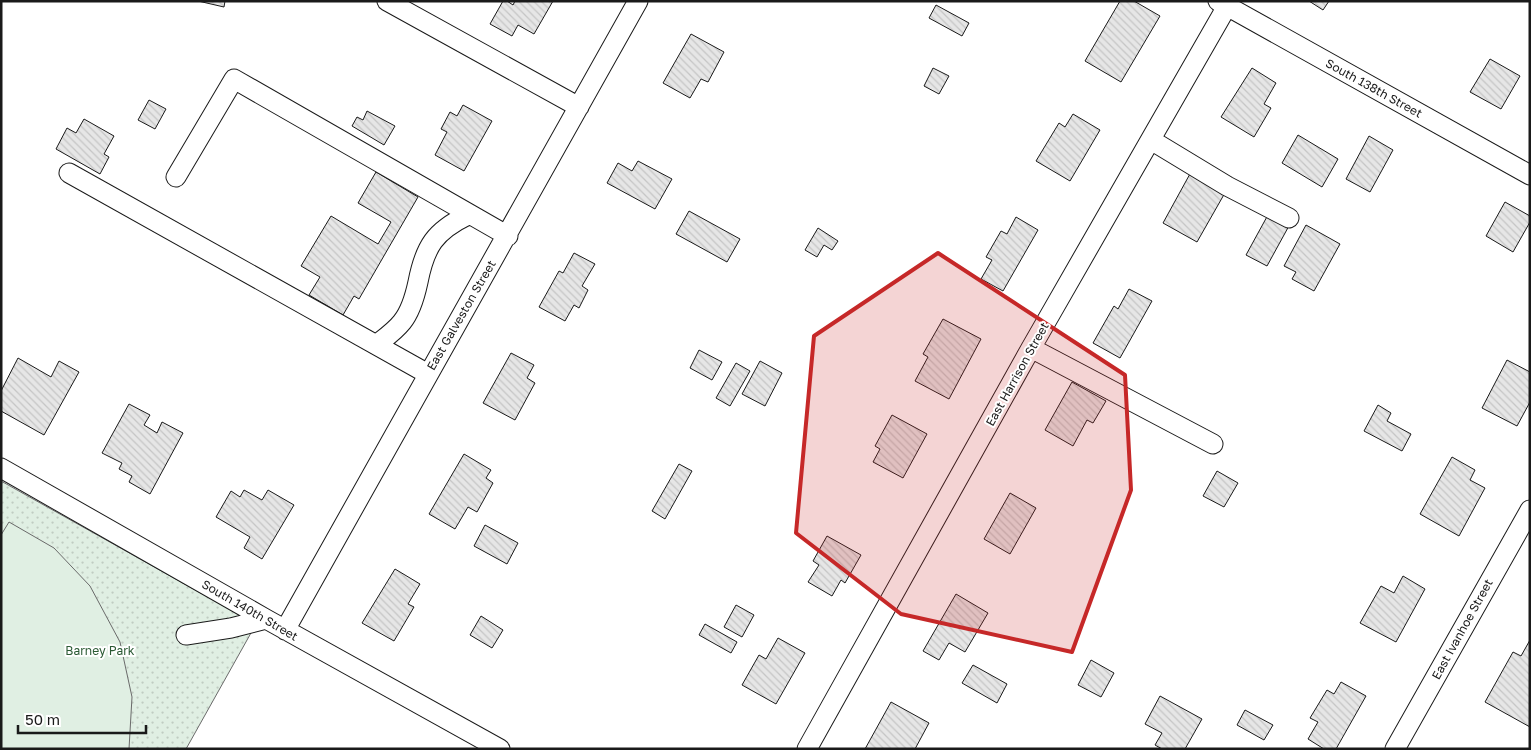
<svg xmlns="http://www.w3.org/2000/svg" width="1531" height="750" viewBox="0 0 1531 750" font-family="'Golos Text',sans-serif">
	<defs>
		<pattern id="park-dots" width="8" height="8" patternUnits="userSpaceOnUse" patternTransform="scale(1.25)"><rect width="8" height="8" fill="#e0efe3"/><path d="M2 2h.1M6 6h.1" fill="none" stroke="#c0ccc2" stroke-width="1.8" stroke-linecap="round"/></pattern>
		<pattern id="building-back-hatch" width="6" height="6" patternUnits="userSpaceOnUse" patternTransform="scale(1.25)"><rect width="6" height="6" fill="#e6e6e6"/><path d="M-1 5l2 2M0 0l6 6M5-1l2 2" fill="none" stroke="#c5c5c5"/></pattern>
	</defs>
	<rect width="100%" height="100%" fill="#fff"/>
	<path fill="url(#park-dots)" stroke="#6a6a6a" d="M 1,481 L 256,624 L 186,749 L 1,749 Z"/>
	<path fill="#e0efe3" stroke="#6a6a6a" d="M 9,522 L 54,548 L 90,586 L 120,642 L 132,697 L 129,749 L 1,749 L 1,535 Z"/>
	<path fill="url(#building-back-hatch)" stroke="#1a1a1a" d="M 198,1 L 225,1 L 224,7 Z
		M 503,1 L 507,1 L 513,5 L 515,1 L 553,1 L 534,34 L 518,25 L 512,36 L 490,24 Z
		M 1120,1 L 1134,1 L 1160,16 L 1121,82 L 1085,61 Z
		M 1309,1 L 1329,1 L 1323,10 Z
		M 936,5 L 969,23 L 962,36 L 929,18 Z
		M 691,34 L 724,52 L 708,82 L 701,79 L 690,98 L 663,83 Z
		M 1490,59 L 1520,76 L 1501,109 L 1470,92 Z
		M 933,68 L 949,76 L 939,94 L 924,86 Z
		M 1252,68 L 1276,83 L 1264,104 L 1271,108 L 1254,137 L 1221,117 Z
		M 149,100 L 166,109 L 155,129 L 138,120 Z
		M 463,105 L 492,121 L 464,171 L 435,155 L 447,132 L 441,129 L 450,112 L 457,116 Z
		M 367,111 L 395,126 L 384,145 L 352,126 L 357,117 L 363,120 Z
		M 1073,114 L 1100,130 L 1070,181 L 1036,161 L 1059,123 L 1065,127 Z
		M 84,119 L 114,136 L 104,154 L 109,157 L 100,174 L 56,149 L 67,128 L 76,133 Z
		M 1298,135 L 1338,159 L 1322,187 L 1282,163 Z
		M 1369,136 L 1393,150 L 1370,192 L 1346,179 Z
		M 638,161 L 672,179 L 655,209 L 607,183 L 618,163 L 632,171 Z
		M 376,172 L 418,197 L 359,299 L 354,296 L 343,315 L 309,295 L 320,277 L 301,266 L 331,216 L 378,244 L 391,222 L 358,203 Z
		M 1191,172 L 1226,191 L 1197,242 L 1163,223 Z
		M 1505,202 L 1530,216 L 1530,222 L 1513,252 L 1486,236 Z
		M 689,211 L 740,239 L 727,262 L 676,234 Z
		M 1269,213 L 1290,224 L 1267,266 L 1246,255 Z
		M 1016,217 L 1038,230 L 1003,291 L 981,279 L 992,260 L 986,257 L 1001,231 L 1007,234 Z
		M 1306,225 L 1340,244 L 1314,291 L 1292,279 L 1296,272 L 1284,266 Z
		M 818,228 L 838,241 L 832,250 L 824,245 L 817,257 L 805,250 Z
		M 574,253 L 595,264 L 582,286 L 588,290 L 579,308 L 574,305 L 565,321 L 539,307 L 559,271 L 563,273 Z
		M 1129,289 L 1152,301 L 1120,358 L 1093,343 L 1114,306 L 1118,309 Z
		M 943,319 L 981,339 L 949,399 L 915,381 L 928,357 L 923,354 Z
		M 699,350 L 722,362 L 712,380 L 690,368 Z
		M 511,353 L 534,365 L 527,378 L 535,383 L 515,420 L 483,403 Z
		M 18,358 L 51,377 L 59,361 L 79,372 L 44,435 L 1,411 L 1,391 Z
		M 1507,360 L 1530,372 L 1530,402 L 1517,426 L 1482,408 Z
		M 760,361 L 782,373 L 765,406 L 742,394 Z
		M 736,363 L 750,371 L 730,406 L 716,398 Z
		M 1072,382 L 1106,401 L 1093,423 L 1087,420 L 1073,446 L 1045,430 Z
		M 129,404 L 150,415 L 144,425 L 157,433 L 162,422 L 183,433 L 150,494 L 129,482 L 132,476 L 119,469 L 122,463 L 102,453 Z
		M 1378,405 L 1391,413 L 1387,421 L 1411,434 L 1402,451 L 1364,431 Z
		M 892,415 L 927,434 L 903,478 L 873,462 L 880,449 L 875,446 Z
		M 464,454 L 491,470 L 486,478 L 493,483 L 477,512 L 468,507 L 455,529 L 429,514 Z
		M 1452,457 L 1475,470 L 1470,480 L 1485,488 L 1459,536 L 1420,514 Z
		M 679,464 L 692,471 L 665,519 L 652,511 Z
		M 1217,471 L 1238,483 L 1224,507 L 1203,496 Z
		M 244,490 L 262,500 L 268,490 L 294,505 L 262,559 L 244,548 L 250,537 L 216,517 L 231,491 L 240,497 Z
		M 1010,493 L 1036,508 L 1010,554 L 984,539 Z
		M 485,525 L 518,543 L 507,564 L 474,546 Z
		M 827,536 L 861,555 L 845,583 L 841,580 L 832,596 L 808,582 L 819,565 L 813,561 Z
		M 395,569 L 420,584 L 408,604 L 414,607 L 394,641 L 362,623 Z
		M 1403,576 L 1425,589 L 1396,642 L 1360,623 L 1381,586 L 1394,593 Z
		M 956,594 L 988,613 L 965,652 L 949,643 L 939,660 L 923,651 Z
		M 736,605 L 754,615 L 742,637 L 724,627 Z
		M 481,616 L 503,630 L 492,648 L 470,635 Z
		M 705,624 L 737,642 L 731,653 L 699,635 Z
		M 778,638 L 805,653 L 776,704 L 742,685 L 759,655 L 766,659 Z
		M 1530,640 L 1530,727 L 1485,702 L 1513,652 L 1521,656 Z
		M 1091,660 L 1114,673 L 1101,697 L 1078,685 Z
		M 973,665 L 1007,684 L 997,703 L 962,683 Z
		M 1341,682 L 1366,696 L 1336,749 L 1324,749 L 1308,739 L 1318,722 L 1310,718 L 1327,690 L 1334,694 Z
		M 1160,696 L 1202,719 L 1185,749 L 1162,749 L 1155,745 L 1162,733 L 1145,724 Z
		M 891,702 L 929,723 L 915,749 L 865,749 Z
		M 1245,710 L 1273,725 L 1264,740 L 1237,725 Z"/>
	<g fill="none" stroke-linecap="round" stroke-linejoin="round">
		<g stroke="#1a1a1a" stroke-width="21">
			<path id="minor" d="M 387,1 L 579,107
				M 1218,1 L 1530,175
				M 1151,140 L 1227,186 L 1289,218
				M 69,173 L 428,374
				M 176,177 L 234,79 L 508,236
				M 376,345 C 385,338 395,331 402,322 C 411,311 415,296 418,282 C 425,246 435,231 468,215
				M 1031,348 L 1213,444
				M 1,468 L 266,619 L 500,749
				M 285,630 L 638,1
				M 186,635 L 231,628 L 266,619
				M 807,749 L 1031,348 L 1230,1
				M 1395,749 L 1530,510"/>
		</g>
		<use href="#minor" stroke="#fff" stroke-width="19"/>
	</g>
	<path fill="#c62828" fill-opacity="0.2" stroke="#c62828" stroke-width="4" stroke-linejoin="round" d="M 938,253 L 1125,375 L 1131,490 L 1072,652 L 901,614 L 796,533 L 814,336 Z"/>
	<g text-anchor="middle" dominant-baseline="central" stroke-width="4" stroke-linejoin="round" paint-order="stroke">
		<g font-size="12" fill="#1a1a1a" stroke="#fff">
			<text transform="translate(1374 88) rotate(29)">South 138th Street</text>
			<text transform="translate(461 315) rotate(-60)">East Galveston Street</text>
			<text transform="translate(1017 374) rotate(-61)">East Harrison Street</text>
			<text transform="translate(250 610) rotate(30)">South 140th Street</text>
			<text transform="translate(1462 629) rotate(-61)">East Ivanhoe Street</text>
		</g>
		<g font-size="12" fill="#2b5a34" stroke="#fff">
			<text x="100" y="650">Barney Park</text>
		</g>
	</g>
	<rect width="1531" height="750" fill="none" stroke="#1a1a1a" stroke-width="5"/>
	<path d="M18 725v8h128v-8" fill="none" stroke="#1a1a1a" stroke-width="2.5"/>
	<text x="25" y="725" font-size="15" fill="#1a1a1a" stroke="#ffffff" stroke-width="4" paint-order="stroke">50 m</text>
</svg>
